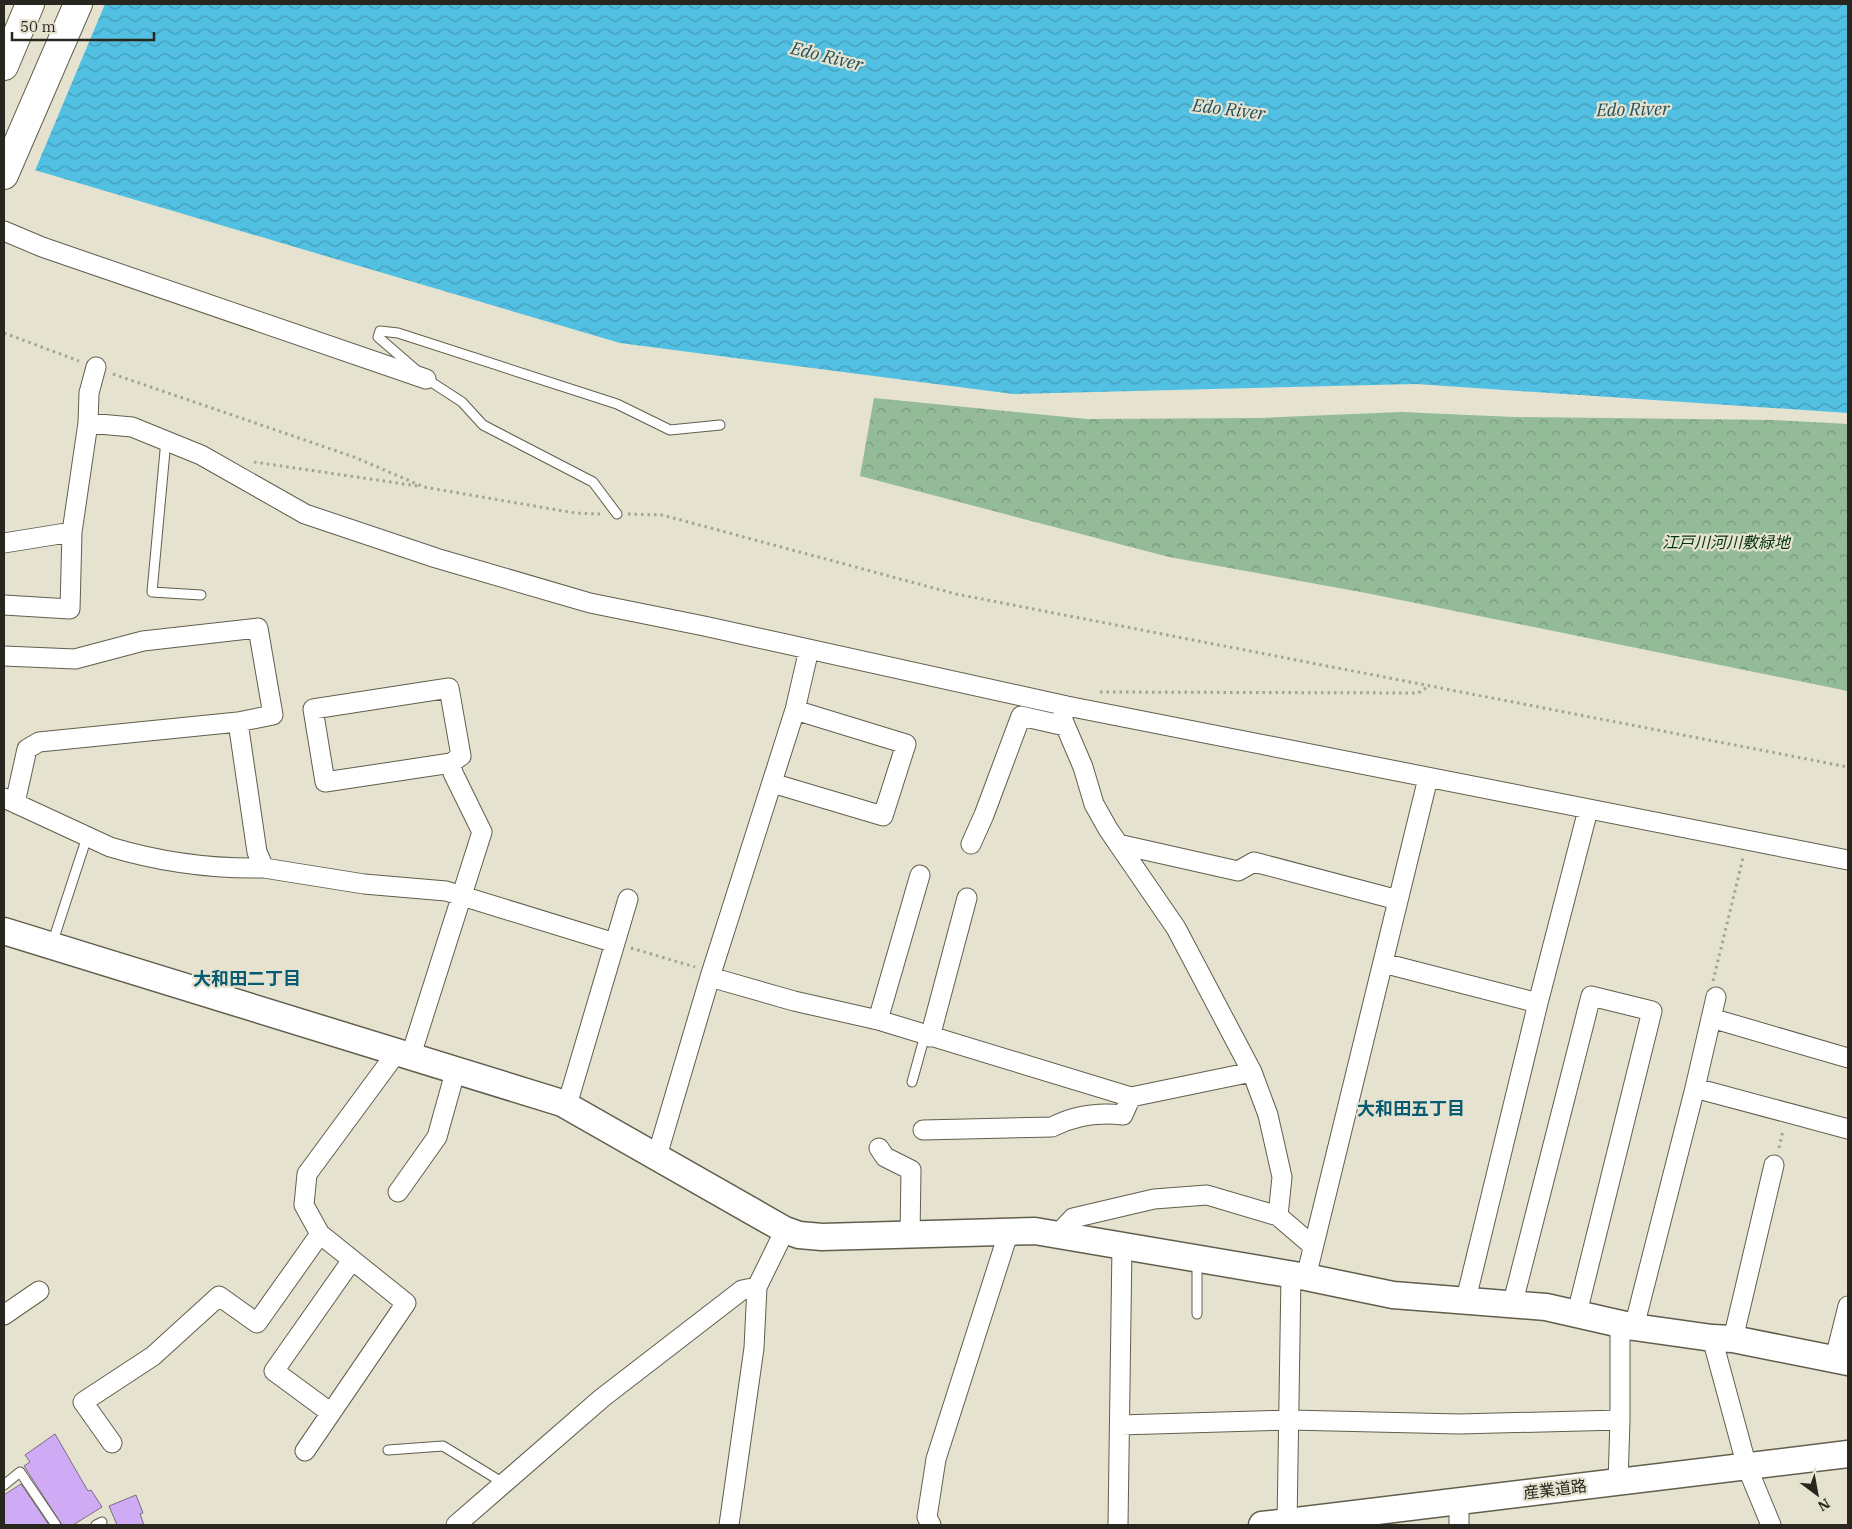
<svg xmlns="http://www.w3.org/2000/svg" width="1852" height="1529" viewBox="0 0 1852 1529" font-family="'IBM Plex Serif','Noto Sans JP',serif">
	<defs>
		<pattern id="park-crowns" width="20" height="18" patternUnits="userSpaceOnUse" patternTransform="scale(1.25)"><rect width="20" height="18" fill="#93bb97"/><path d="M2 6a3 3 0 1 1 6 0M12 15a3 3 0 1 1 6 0" fill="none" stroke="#78987b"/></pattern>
		<pattern id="water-waves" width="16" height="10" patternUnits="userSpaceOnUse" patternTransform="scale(1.25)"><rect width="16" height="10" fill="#52c0e2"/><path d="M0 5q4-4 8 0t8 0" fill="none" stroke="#449cb7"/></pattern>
	</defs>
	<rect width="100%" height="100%" fill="#e5e2cf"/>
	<path fill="url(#park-crowns)" d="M 874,398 L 1087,419 L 1260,418 L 1401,412 L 1514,417 L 1774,420 L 1848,424 L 1848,691 L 1366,593 L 1169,557 L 860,476 Z"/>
	<path fill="url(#water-waves)" d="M 4,4 L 1848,4 L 1848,413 L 1416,384 L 1013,394 L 620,343 L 4,161 Z"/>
	<path fill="#e5e2cf" d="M 5,4 L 105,4 L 34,173 L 4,164 Z"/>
	<path fill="#d0abf5" stroke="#777080" d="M 55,1434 L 88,1491 L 91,1490 L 102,1507 L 73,1525 L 62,1525 L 24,1466 L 30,1462 L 25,1455 Z
		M 21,1484 L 49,1525 L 4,1525 L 4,1495 Z
		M 136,1495 L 143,1513 L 140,1514 L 144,1525 L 117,1525 L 109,1506 Z"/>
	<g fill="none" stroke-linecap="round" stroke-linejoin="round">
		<g stroke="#615e4d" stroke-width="11">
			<path id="lane" d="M 415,369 L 378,337 L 380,331 L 398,333 L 617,404 L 670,430 L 720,425
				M 425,378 L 462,402 L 483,425 L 593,482 L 617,514
				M 166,440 L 152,592 L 201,595
				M 52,944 L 87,837
				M 912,1082 L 925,1035
				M 1197,1261 L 1197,1314
				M 388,1450 L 443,1446 L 505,1484
				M 4,1485 L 20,1472 L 56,1525
				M 96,1525 L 102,1522"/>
		</g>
		<g stroke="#615e4d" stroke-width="21">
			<path id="street" d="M 4,231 L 42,247 L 426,379
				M 88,423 L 89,393 L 96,367
				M 4,543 L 72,532 L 88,423 L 132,427 L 201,455 L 305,514 L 436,558 L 590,603 L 704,626 L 1067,706 L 1848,860
				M 4,605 L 70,609 L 72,532
				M 4,656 L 75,659 L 143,641 L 258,628 L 273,715 L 238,722
				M 1067,706 L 1062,718 L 1083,767 L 1094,804 L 1108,829 L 1176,928 L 1252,1072 L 1268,1115 L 1282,1177 L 1278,1216
				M 772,783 L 883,816 L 906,744 L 795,710
				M 4,798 L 110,847 C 160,862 212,869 264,868
				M 15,803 L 27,749 L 39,742 L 238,722 L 257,852 L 264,868 L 364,884 L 446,891 L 615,943
				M 971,844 L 984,815 L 1021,716 L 1065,726
				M 1118,844 L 1238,871 L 1254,862 L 1398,900
				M 1383,963 L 1538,1003
				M 710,977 L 794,1001 L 878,1020 L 1131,1097 L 1252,1072
				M 1711,1018 L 1848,1058
				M 878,1020 L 920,875
				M 930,1037 L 967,898
				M 411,1055 L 482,832 L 453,773 L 451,763 L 461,756 L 449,688 L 313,709 L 325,782 L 451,763
				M 1695,1088 L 1848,1129
				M 567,1105 L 628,899
				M 923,1130 L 1052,1127 C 1075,1115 1097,1112 1123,1115 L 1131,1097
				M 879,1148 L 885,1157 L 911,1170 L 910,1235
				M 657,1156 L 710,977 L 795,710 L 807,658
				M 398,1192 L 437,1137 L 456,1069
				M 1058,1234 L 1073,1218 L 1154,1199 L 1207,1195 L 1278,1216 L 1313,1246
				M 1306,1277 L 1428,778
				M 1466,1299 L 1538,1003 L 1588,810
				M 1513,1302 L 1591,996 L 1652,1011 L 1577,1313
				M 4,1315 L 39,1291
				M 1634,1327 L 1695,1088 L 1716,997
				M 1712,1338 L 1747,1467 L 1771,1525
				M 1733,1339 L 1774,1165
				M 1835,1358 L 1848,1306
				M 331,1413 L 274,1371 L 352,1260
				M 1120,1425 L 1290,1420 L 1459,1424 L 1620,1420
				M 112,1443 L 83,1402 L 153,1356 L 219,1296 L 257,1323 L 320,1234
				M 305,1451 L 406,1303 L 320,1234 L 304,1205 L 307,1174 L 397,1052
				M 1618,1482 L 1620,1420 L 1620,1323
				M 456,1525 L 602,1398 L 742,1290 L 757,1287
				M 729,1525 L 754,1348 L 757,1287 L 785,1230
				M 931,1525 L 927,1517 L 936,1459 L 1009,1231
				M 1118,1525 L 1122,1245
				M 1287,1525 L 1291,1275
				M 1459,1525 L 1459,1501"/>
		</g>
		<g stroke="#615e4d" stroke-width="29">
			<path id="secondary" d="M 4,931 L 562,1103 L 785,1230 L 799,1235 L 822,1237 L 1035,1231 L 1306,1277 L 1393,1295 L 1546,1307 L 1634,1327 L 1712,1338 L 1733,1339 L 1848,1362
				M 1262,1525 L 1848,1454"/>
		</g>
		<g stroke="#615e4d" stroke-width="30">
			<path id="highway" d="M 4,66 L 30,4
				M 4,175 L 78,4"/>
		</g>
		<path stroke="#a5a393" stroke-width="3" stroke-dasharray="2.5 4" stroke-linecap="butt" d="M 4,333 L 79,361
			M 113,374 L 354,457 L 424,487 L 575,513 L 600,514
			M 254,462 L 418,486
			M 628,514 L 662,515 L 956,594 L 1848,767
			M 1100,692 L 1418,693 L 1429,686
			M 631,948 L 695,967
			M 1713,981 L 1743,858
			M 1779,1148 L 1783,1130"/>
		<use href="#lane" stroke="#fff" stroke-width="9"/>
		<use href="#street" stroke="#fff" stroke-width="19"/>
		<use href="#secondary" stroke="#fff" stroke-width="26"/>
		<use href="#highway" stroke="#fff" stroke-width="28"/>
	</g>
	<g text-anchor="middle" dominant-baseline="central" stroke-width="4.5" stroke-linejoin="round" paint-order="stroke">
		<g font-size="16" font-style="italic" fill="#00340d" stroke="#e5e2cf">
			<text x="1726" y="542">江戸川河川敷緑地</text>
		</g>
		<g font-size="16" fill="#28271f" stroke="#e5e2cf">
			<text transform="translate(1555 1489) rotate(-7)">産業道路</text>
		</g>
		<g font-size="18" font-style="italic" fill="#1f4e5d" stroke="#e5e2cf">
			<text transform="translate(827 56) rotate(14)">Edo River</text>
			<text transform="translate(1229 109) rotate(7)">Edo River</text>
			<text transform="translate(1633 109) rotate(-1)">Edo River</text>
		</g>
		<g font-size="18" font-weight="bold" fill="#065b72" stroke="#e5e2cf">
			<text x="247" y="978">大和田二丁目</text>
			<text x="1411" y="1108">大和田五丁目</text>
		</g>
	</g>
	<rect width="1852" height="1529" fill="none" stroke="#28271f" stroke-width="10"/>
	<g transform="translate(1817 1494) rotate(148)" stroke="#e5e2cf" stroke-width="4" paint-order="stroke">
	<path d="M0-4L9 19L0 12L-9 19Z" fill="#28271f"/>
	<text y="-8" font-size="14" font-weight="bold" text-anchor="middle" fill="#28271f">N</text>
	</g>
	<path d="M12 32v8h142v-8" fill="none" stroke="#28271f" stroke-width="2.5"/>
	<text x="20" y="32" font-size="15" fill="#28271f" stroke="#e5e2cf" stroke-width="4" paint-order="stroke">50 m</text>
</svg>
